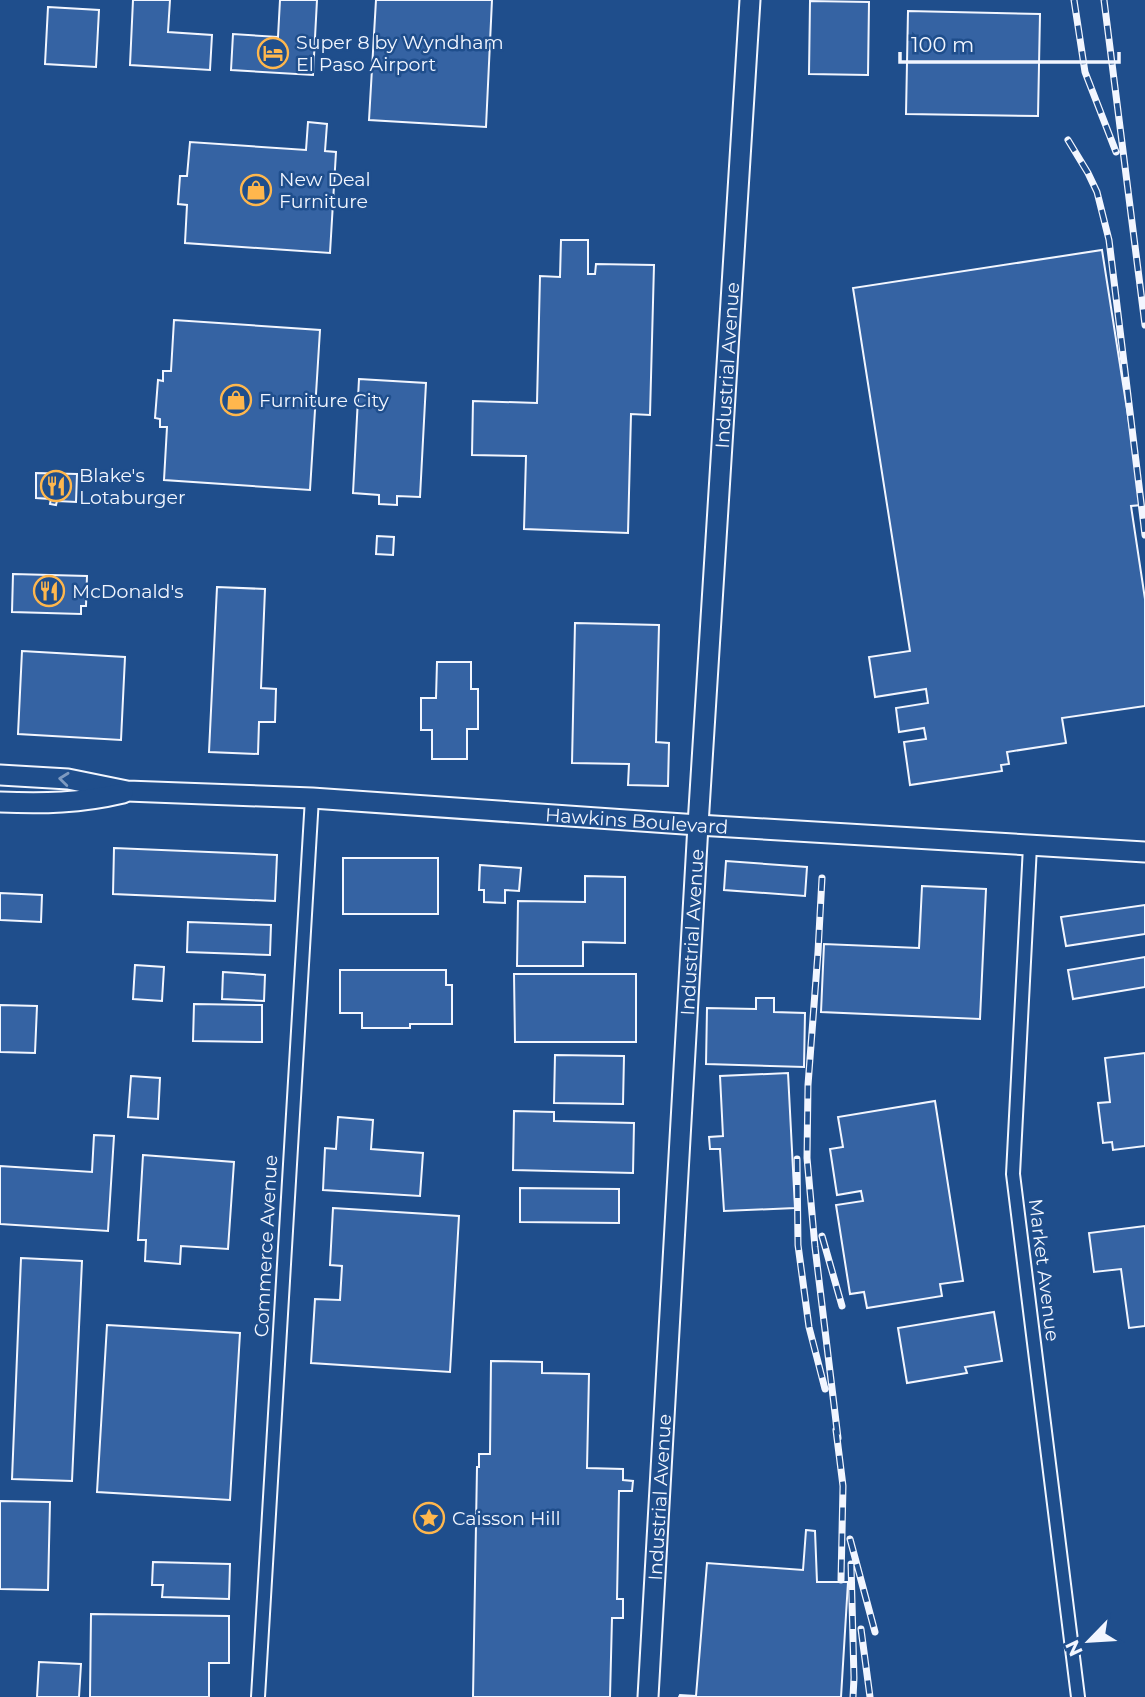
<svg xmlns="http://www.w3.org/2000/svg" width="1145" height="1697" viewBox="0 0 1145 1697" font-family="Montserrat,sans-serif">
	<rect width="100%" height="100%" fill="#1f4e8c"/>
	<path fill="#3563a3" stroke="#f2f6ff" stroke-width="2" d="M 133,0 L 170,0 L 168,32 L 212,35 L 210,70 L 130,65 Z
		M 280,0 L 317,0 L 313,75 L 231,70 L 233,34 L 278,37 Z
		M 376,0 L 492,0 L 486,127 L 369,120 Z
		M 810,1 L 869,2 L 868,75 L 809,74 Z
		M 48,7 L 99,10 L 96,67 L 45,64 Z
		M 908,11 L 1040,14 L 1038,116 L 906,114 Z
		M 308,122 L 327,124 L 325,151 L 336,152 L 330,253 L 185,243 L 187,205 L 178,204 L 180,176 L 187,176 L 190,142 L 306,150 Z
		M 561,240 L 588,240 L 588,274 L 595,274 L 596,264 L 654,265 L 650,415 L 631,414 L 628,533 L 524,529 L 526,456 L 472,455 L 473,401 L 537,403 L 540,276 L 560,277 Z
		M 1102,250 L 1142,505 L 1131,506 L 1145,599 L 1145,706 L 1062,718 L 1066,743 L 1007,752 L 1009,764 L 1001,765 L 1002,771 L 910,785 L 904,742 L 926,739 L 924,728 L 899,732 L 896,708 L 928,703 L 926,689 L 875,697 L 869,657 L 910,651 L 853,288 Z
		M 174,320 L 320,330 L 310,490 L 164,480 L 167,427 L 160,427 L 160,419 L 155,418 L 158,380 L 163,381 L 163,371 L 171,371 Z
		M 359,379 L 426,383 L 420,497 L 397,496 L 397,505 L 379,504 L 379,495 L 353,493 Z
		M 36,473 L 77,474 L 76,502 L 57,501 L 56,505 L 50,504 L 51,499 L 36,498 Z
		M 377,536 L 394,537 L 393,555 L 376,554 Z
		M 13,574 L 87,576 L 86,606 L 81,606 L 81,614 L 12,612 Z
		M 217,587 L 265,589 L 261,688 L 276,689 L 275,722 L 259,722 L 258,754 L 209,752 Z
		M 575,623 L 659,625 L 656,742 L 669,743 L 668,786 L 628,785 L 629,764 L 572,763 Z
		M 22,651 L 125,657 L 121,740 L 18,734 Z
		M 437,662 L 471,662 L 471,689 L 478,689 L 478,729 L 467,729 L 467,759 L 432,759 L 432,730 L 421,730 L 421,698 L 436,698 Z
		M 114,848 L 277,855 L 275,901 L 113,894 Z
		M 343,858 L 438,858 L 438,914 L 343,914 Z
		M 726,861 L 807,867 L 805,896 L 724,890 Z
		M 480,865 L 521,868 L 519,891 L 505,890 L 505,903 L 484,902 L 484,890 L 479,890 Z
		M 585,876 L 625,877 L 625,943 L 583,942 L 583,966 L 517,966 L 518,901 L 585,902 Z
		M 922,886 L 986,889 L 980,1019 L 821,1012 L 824,944 L 919,948 Z
		M 0,893 L 42,895 L 41,922 L 0,920 Z
		M 1145,905 L 1145,934 L 1066,946 L 1061,917 Z
		M 188,922 L 271,925 L 270,955 L 187,952 Z
		M 1145,957 L 1145,987 L 1073,999 L 1068,970 Z
		M 135,965 L 164,967 L 162,1001 L 133,999 Z
		M 340,970 L 446,970 L 446,985 L 452,985 L 452,1024 L 410,1024 L 410,1028 L 362,1028 L 362,1013 L 340,1013 Z
		M 223,972 L 265,975 L 264,1001 L 222,999 Z
		M 514,974 L 636,974 L 636,1042 L 515,1042 Z
		M 756,998 L 774,998 L 774,1012 L 805,1013 L 804,1067 L 706,1064 L 707,1008 L 756,1009 Z
		M 194,1004 L 262,1005 L 262,1042 L 193,1041 Z
		M 0,1005 L 37,1006 L 35,1053 L 0,1052 Z
		M 1145,1053 L 1145,1146 L 1113,1150 L 1112,1142 L 1103,1143 L 1098,1103 L 1110,1102 L 1105,1058 Z
		M 555,1055 L 624,1056 L 623,1104 L 554,1103 Z
		M 788,1073 L 795,1208 L 724,1211 L 720,1149 L 710,1149 L 709,1137 L 723,1136 L 720,1076 Z
		M 131,1076 L 160,1078 L 158,1119 L 128,1117 Z
		M 935,1101 L 963,1281 L 940,1284 L 942,1296 L 867,1308 L 864,1292 L 850,1294 L 836,1205 L 863,1201 L 861,1191 L 837,1195 L 830,1149 L 843,1147 L 838,1117 Z
		M 514,1111 L 554,1112 L 554,1121 L 634,1123 L 633,1173 L 513,1170 Z
		M 338,1117 L 373,1120 L 371,1149 L 423,1153 L 420,1196 L 323,1190 L 325,1148 L 336,1149 Z
		M 94,1135 L 114,1136 L 108,1231 L 0,1224 L 0,1166 L 92,1172 Z
		M 143,1155 L 234,1162 L 228,1249 L 181,1246 L 180,1264 L 145,1261 L 146,1240 L 138,1240 Z
		M 520,1188 L 619,1189 L 619,1223 L 520,1222 Z
		M 333,1208 L 459,1216 L 450,1372 L 311,1363 L 315,1299 L 340,1300 L 342,1266 L 330,1265 Z
		M 1145,1226 L 1145,1326 L 1129,1328 L 1121,1269 L 1094,1272 L 1089,1233 Z
		M 21,1258 L 82,1261 L 72,1481 L 12,1479 Z
		M 994,1312 L 1002,1361 L 965,1367 L 967,1373 L 907,1383 L 898,1328 Z
		M 107,1325 L 240,1333 L 230,1500 L 97,1492 Z
		M 491,1361 L 542,1362 L 542,1373 L 589,1374 L 587,1468 L 623,1469 L 623,1480 L 633,1481 L 632,1491 L 619,1491 L 617,1599 L 623,1599 L 623,1618 L 612,1618 L 610,1697 L 473,1697 L 477,1467 L 479,1467 L 479,1454 L 490,1454 Z
		M 0,1501 L 50,1502 L 48,1590 L 0,1589 Z
		M 806,1530 L 815,1531 L 817,1582 L 848,1582 L 841,1697 L 679,1697 L 680,1695 L 696,1696 L 707,1563 L 803,1570 Z
		M 153,1562 L 230,1564 L 229,1599 L 162,1597 L 163,1585 L 152,1585 Z
		M 91,1614 L 229,1616 L 229,1663 L 209,1663 L 209,1697 L 90,1697 Z
		M 39,1662 L 81,1664 L 79,1697 L 37,1697 Z"/>
	<g fill="none" stroke-linecap="round" stroke-linejoin="round">
		<g stroke="#f2f6ff" stroke-width="16">
			<path id="street" d="M 1030,846 L 1013,1174 L 1078,1697
				M 258,1697 L 312,798"/>
		</g>
		<g stroke="#f2f6ff" stroke-width="23">
			<g id="secondary">
				<path id="s1" d="M 0,775 L 68,779 L 127,791 L 312,798 L 698,825 L 1145,852"/>
				<path d="M 0,802 C 43,804 81,803 123,793"/>
				<path id="s2" d="M 648,1697 L 698,825 L 750,0"/>
			</g>
		</g>
		<use href="#street" stroke="#1f4e8c" stroke-width="12"/>
		<use href="#secondary" stroke="#1f4e8c" stroke-width="19"/>
		<g stroke="#f2f6ff" stroke-width="7">
			<path id="rail" d="M 1074,0 L 1085,72 L 1116,152
				M 1104,0 L 1145,325
				M 1068,140 L 1088,173 L 1097,192 L 1109,240 L 1145,535
				M 822,878 L 818,952 L 808,1085 L 807,1158 L 815,1247 L 838,1438
				M 797,1159 L 798,1245 L 809,1327 L 825,1389
				M 822,1236 L 842,1306
				M 836,1430 L 843,1486 L 841,1580
				M 850,1539 L 875,1632
				M 851,1564 L 854,1678 L 853,1697
				M 861,1629 L 870,1697"/>
		</g>
		<use href="#rail" stroke="#1f4e8c" stroke-width="4.5" stroke-dasharray="13" stroke-linecap="butt"/>
	</g>
	<defs><path id="oneway-chevron" d="M-2-3.5L2.5 0L-2 3.5" fill="none" stroke-width="1.6" stroke-linecap="round" stroke-linejoin="round" transform="scale(1.75)"/></defs>
	<use stroke="#7e9ac0" href="#oneway-chevron" transform="translate(64 779) rotate(-174)"/>
	<defs>
		<g id="hotel-ring" transform="scale(1.575)"><circle r="9.5" fill="#1f4e8c" stroke="#ffb74d" stroke-width="1.5"/><path d="M-6-4.5h1.5V1H6V5H4.5V3h-9V5H-6ZM-4 0a1.8 1.8 0 1 1 3.6 0ZM.5 0V-2.5h3Q6-2.5 6 0Z" fill="#ffb74d"/></g>
		<g id="shop-ring" transform="scale(1.575)"><circle r="9.5" fill="#1f4e8c" stroke="#ffb74d" stroke-width="1.5"/><path d="M-5-2.5h2.3a2.7 3.5 0 0 1 5.4 0H5L5.5 6h-11ZM-1.5-2.5h3a1.5 2.3 0 0 0-3 0Z" fill="#ffb74d"/></g>
		<g id="restaurant-ring" transform="scale(1.575)"><circle r="9.5" fill="#1f4e8c" stroke="#ffb74d" stroke-width="1.5"/><path d="M-5-6h1v4h1v-4h1v4h1v-4h1v5L-1.5 .5V6h-2V.5L-5-1ZM5-6V6H3V1.5H1.5Q1.5-4 5-6Z" fill="#ffb74d"/></g>
		<g id="sight-ring" transform="scale(1.575)"><circle r="9.5" fill="#1f4e8c" stroke="#ffb74d" stroke-width="1.5"/><path d="M0-6L1.8-2.2L6-1.7L2.9 1.2L3.7 5.4L0 3.3L-3.7 5.4L-2.9 1.2L-6-1.7L-1.8-2.2Z" fill="#ffb74d"/></g>
	</defs>
	<g fill-rule="evenodd">
		<use href="#hotel-ring" x="273" y="53"/>
		<use href="#shop-ring" x="256" y="190"/>
		<use href="#shop-ring" x="236" y="400"/>
		<use href="#restaurant-ring" x="56" y="486"/>
		<use href="#restaurant-ring" x="49" y="591"/>
		<use href="#sight-ring" x="429" y="1518"/>
	</g>
	<g text-anchor="middle" dominant-baseline="central" stroke-width="5" stroke-linejoin="round" paint-order="stroke">
		<g font-size="19" fill="#f2f6ff" stroke="#1f4e8c" text-anchor="start">
			<text x="296" y="42">Super 8 by Wyndham<tspan x="296" dy="22">El Paso Airport</tspan></text>
			<text x="279" y="179">New Deal<tspan x="279" dy="22">Furniture</tspan></text>
			<text x="259" y="400">Furniture City</text>
			<text x="79" y="475">Blake's<tspan x="79" dy="22">Lotaburger</tspan></text>
			<text x="72" y="591">McDonald's</text>
			<text x="452" y="1518">Caisson Hill</text>
		</g>
		<g font-size="19" fill="#f2f6ff" stroke="#1f4e8c">
			<text stroke="none"><textPath href="#s2" startOffset="1334">Industrial Avenue</textPath></text>
			<text stroke="none"><textPath href="#s1" startOffset="639">Hawkins Boulevard</textPath></text>
			<text stroke="none"><textPath href="#s2" startOffset="766">Industrial Avenue</textPath></text>
			<text transform="translate(266 1246) rotate(-87)">Commerce Avenue</text>
			<text transform="translate(1044 1270) rotate(83)">Market Avenue</text>
			<text stroke="none"><textPath href="#s2" startOffset="200">Industrial Avenue</textPath></text>
		</g>
	</g>
	<g transform="translate(1089 1641) rotate(245)" stroke="#1f4e8c" stroke-width="5" paint-order="stroke">
	<path d="M0-5L12 26L0 18L-12 26Z" fill="#f2f6ff"/>
	<text y="-10" font-size="19" font-weight="bold" text-anchor="middle" fill="#f2f6ff">N</text>
	</g>
	<path d="M900 52v10h219v-10" fill="none" stroke="#f2f6ff" stroke-width="3.5"/>
	<text x="911" y="52" font-size="21" fill="#f2f6ff" stroke="#1f4e8c" stroke-width="5" paint-order="stroke">100 m</text>
</svg>
